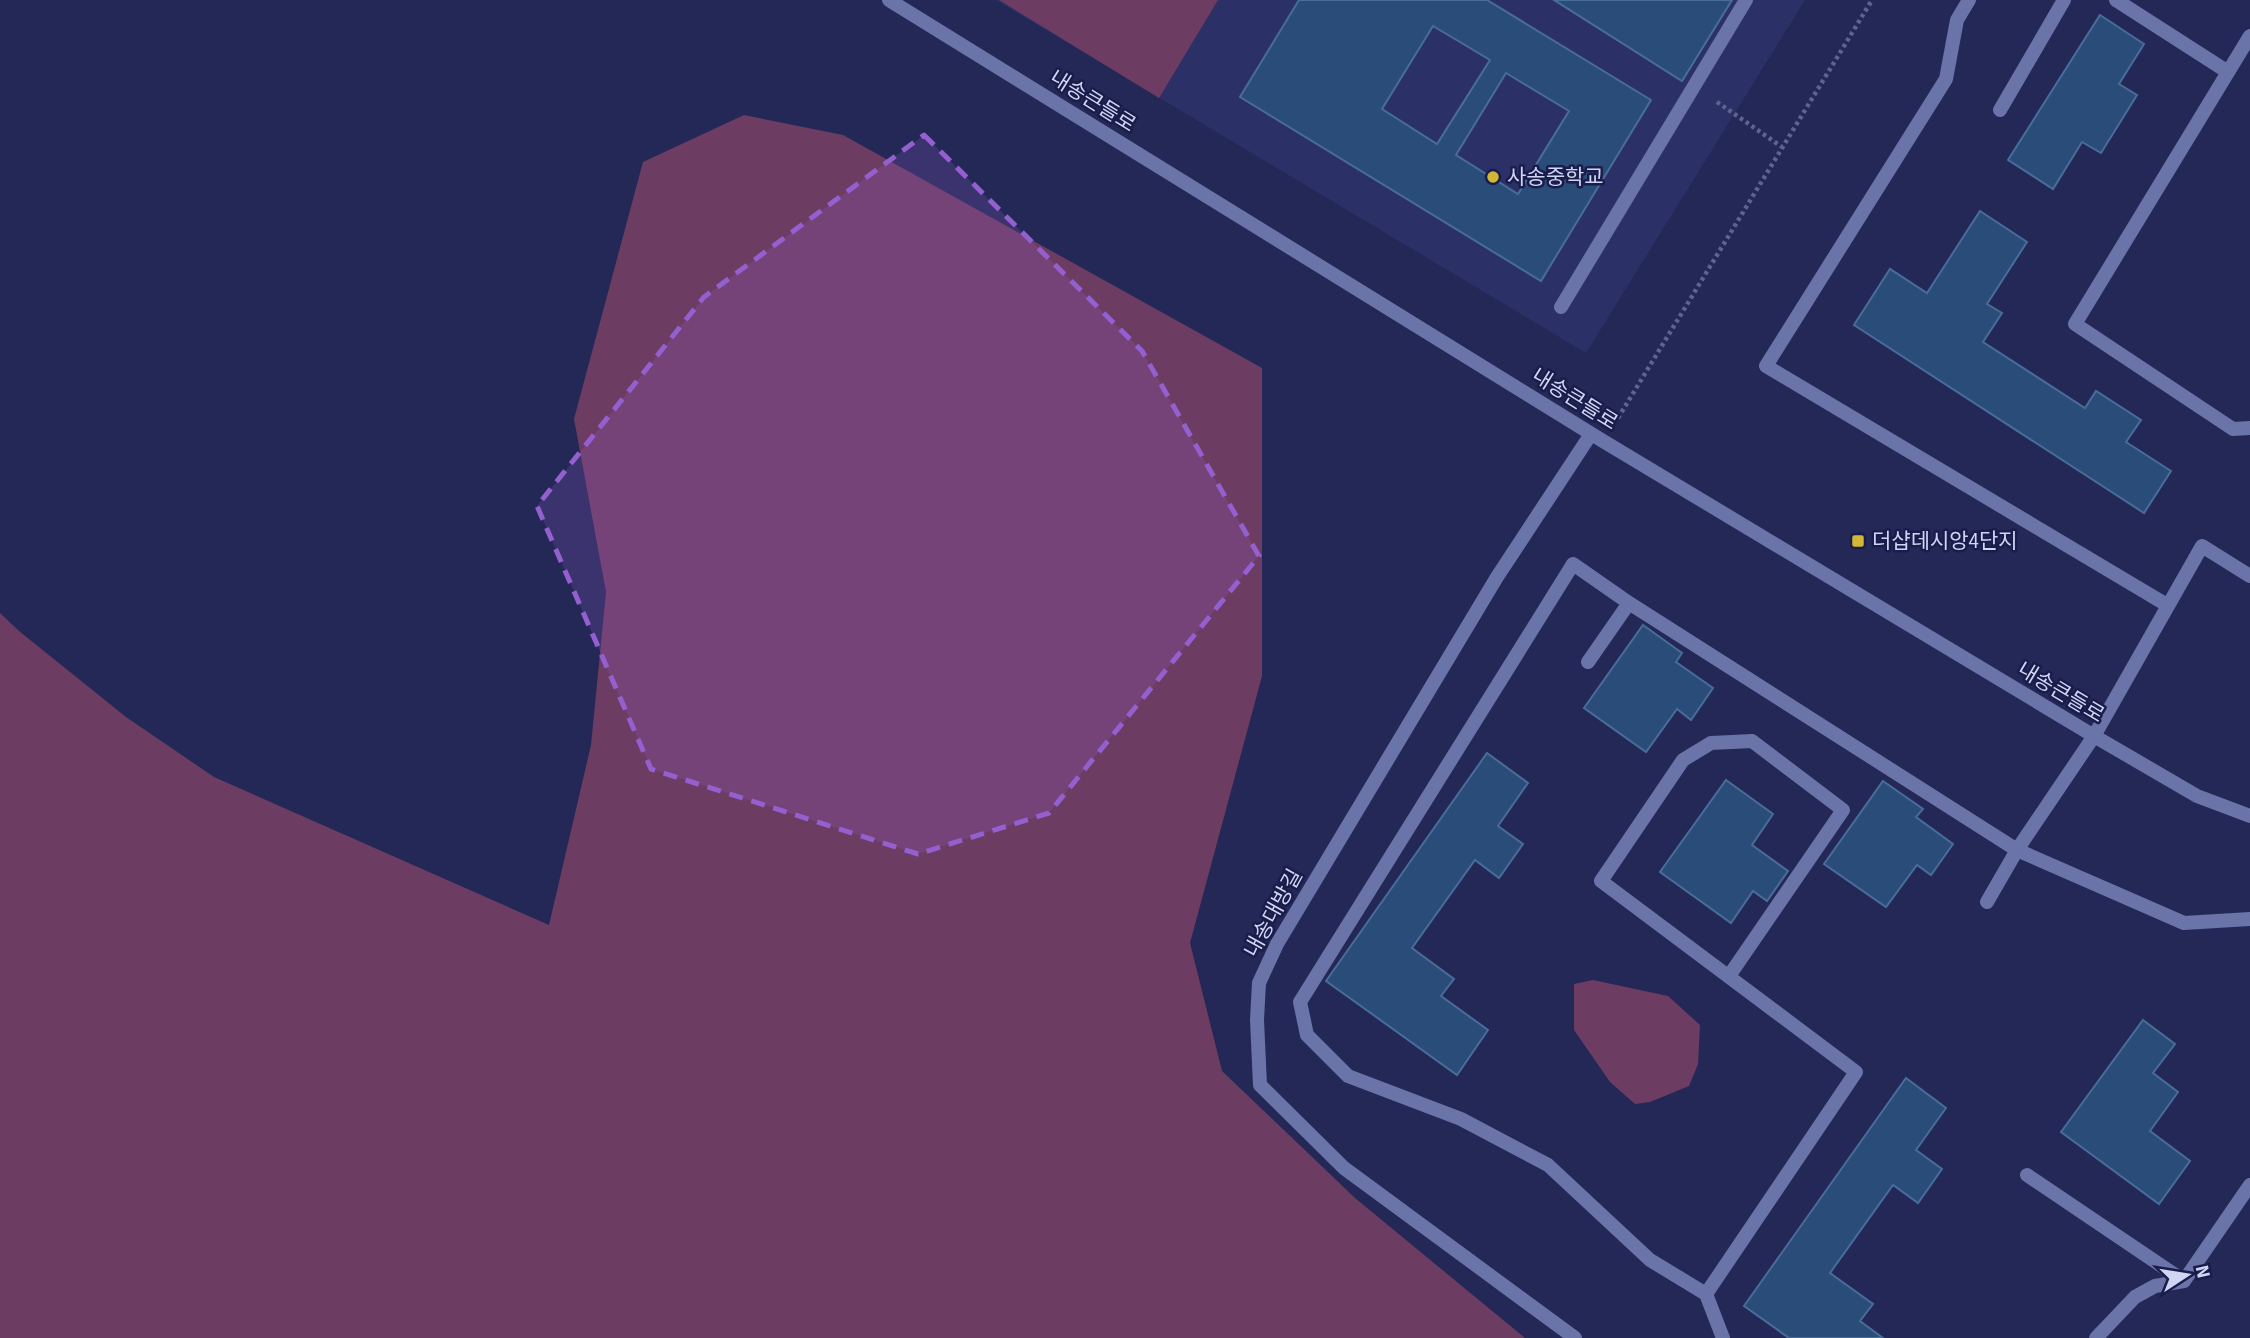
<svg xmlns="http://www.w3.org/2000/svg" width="2250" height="1338" viewBox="0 0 2250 1338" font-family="'Source Sans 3','Noto Sans KR',sans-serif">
	<rect width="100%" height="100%" fill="#232857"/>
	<path fill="#2b3166" d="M 996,0 L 1805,0 L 1586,353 Z"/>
	<path fill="#6d3c62" d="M 999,0 L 1218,0 L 1159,98 Z
		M 744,115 L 843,135 L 1262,368 L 1262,676 L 1190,943 L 1222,1071 L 1355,1198 L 1525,1338 L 0,1338 L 0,613 L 19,631 L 126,717 L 214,777 L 549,925 L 591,745 L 606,592 L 574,419 L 643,162 Z
		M 1593,980 L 1668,996 L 1700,1025 L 1698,1064 L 1689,1086 L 1650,1102 L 1635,1104 L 1610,1082 L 1574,1030 L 1574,984 Z"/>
	<path fill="#2a4c78" stroke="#496c9a" stroke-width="2" fill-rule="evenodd" d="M 1299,0 L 1487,0 L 1651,100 L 1541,281 L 1240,97 ZM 1433,26 L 1490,60 L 1437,144 L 1382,109 ZM 1506,73 L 1569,111 L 1518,194 L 1456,155 Z
		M 1554,0 L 1732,0 L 1682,81 Z
		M 2100,15 L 2144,44 L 2119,84 L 2137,95 L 2101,153 L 2082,142 L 2053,189 L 2008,160 Z
		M 1980,211 L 2027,242 L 1987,304 L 2002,313 L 1983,342 L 2085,408 L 2096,391 L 2141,420 L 2126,442 L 2171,471 L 2144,513 L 1854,325 L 1890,269 L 1927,293 Z
		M 1643,625 L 1682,653 L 1676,662 L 1713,688 L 1691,720 L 1677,709 L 1646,752 L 1584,708 Z
		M 1487,753 L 1528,783 L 1498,826 L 1523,844 L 1499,878 L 1475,860 L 1412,948 L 1454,979 L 1441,996 L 1488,1030 L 1457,1075 L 1326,981 Z
		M 1726,780 L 1773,814 L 1752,845 L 1788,871 L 1767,901 L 1753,891 L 1731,923 L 1660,872 Z
		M 1883,781 L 1923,809 L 1916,817 L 1953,844 L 1931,875 L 1917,865 L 1886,907 L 1824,864 Z
		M 2143,1020 L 2175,1044 L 2153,1073 L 2178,1092 L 2150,1131 L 2190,1161 L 2159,1204 L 2061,1132 Z
		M 1906,1078 L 1946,1108 L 1916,1150 L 1942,1169 L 1918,1203 L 1893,1185 L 1830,1273 L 1873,1304 L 1860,1321 L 1883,1338 L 1789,1338 L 1744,1306 Z"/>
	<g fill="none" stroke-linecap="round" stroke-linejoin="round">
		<path stroke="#5e648d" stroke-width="4.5" stroke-dasharray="3.5 3.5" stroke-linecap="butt" d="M 1717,102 L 1782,147
			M 1618,418 L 1872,0"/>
		<path stroke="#6a74a9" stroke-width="14" d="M 1969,0 L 1957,20 L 1946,79 L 1766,366 L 2167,605
			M 2116,0 L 2228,72
			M 2250,36 L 2075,324 L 2233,429 L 2250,428
			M 2000,110 L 2064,0
			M 1561,307 L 1746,0
			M 1588,662 L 1629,603
			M 1987,902 L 2017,850 L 2094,736 L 2202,546 L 2250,576
			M 2027,1175 L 2184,1281
			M 1706,1294 L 1856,1072 L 1601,881 L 1683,760 L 1711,743 L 1752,741 L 1843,810 L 1729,976
			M 1723,1338 L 1706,1294 L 1650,1260 L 1548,1165 L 1461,1119 L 1348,1076 L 1307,1035 L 1300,1002 L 1573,564 L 1629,603 L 2017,850 L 2184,923 L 2250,919
			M 2096,1338 L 2135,1297 L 2155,1286 L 2184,1281 L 2250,1185"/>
		<path stroke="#6a74a9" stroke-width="14" d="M 1575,1338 L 1344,1168 L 1260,1085 L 1257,1020 L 1259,983 L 1277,944 L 1497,577 L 1591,434"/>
		<path stroke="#6a74a9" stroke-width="14" d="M 889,0 L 1603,441 L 2094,736 L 2197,796 L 2250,816"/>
	</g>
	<path fill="#945fcf" fill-opacity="0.2" stroke="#945fcf" stroke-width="5" stroke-dasharray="14 9" stroke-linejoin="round" d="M 924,135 L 1142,351 L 1259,556 L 1049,813 L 918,854 L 651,769 L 537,506 L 704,297 Z"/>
	<g fill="#d4b635" stroke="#1a1d4b" stroke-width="2.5">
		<circle cx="1493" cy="177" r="7"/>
		<rect x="1851" y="534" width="14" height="14" rx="3.5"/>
	</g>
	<g text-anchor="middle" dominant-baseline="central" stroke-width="5" stroke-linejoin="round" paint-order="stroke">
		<g font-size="21" fill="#cfd6f4" stroke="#1a1d4b">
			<text transform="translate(1093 101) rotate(32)">내송큰들로</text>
			<text transform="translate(1575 399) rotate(32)">내송큰들로</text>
			<text transform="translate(2061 692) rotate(31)">내송큰들로</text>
			<text transform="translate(1273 913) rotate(-61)">내송대방길</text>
		</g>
		<g font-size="21" fill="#cfd6f4" stroke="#1a1d4b" text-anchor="start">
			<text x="1507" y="177">사송중학교</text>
			<text x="1872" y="541">더샵데시앙4단지</text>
		</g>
	</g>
	<g transform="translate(2187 1275) rotate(78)" stroke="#1a1d4b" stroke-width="5" paint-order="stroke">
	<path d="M0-5L12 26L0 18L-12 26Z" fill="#cfd6f4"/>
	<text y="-10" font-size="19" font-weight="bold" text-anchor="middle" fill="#cfd6f4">N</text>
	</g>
</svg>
